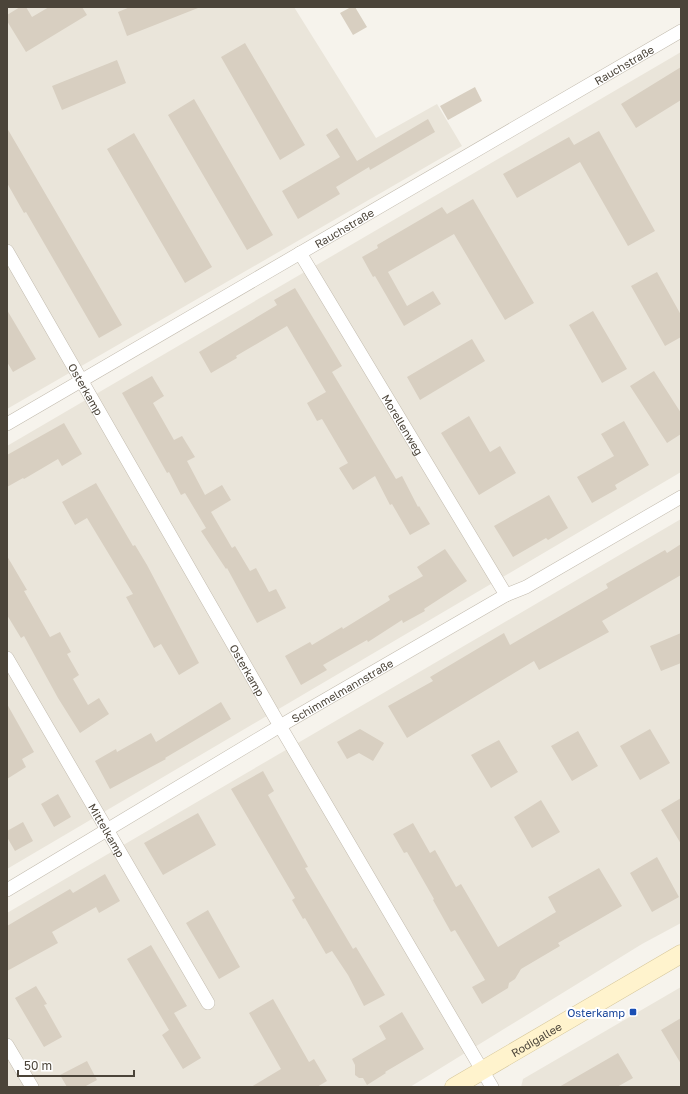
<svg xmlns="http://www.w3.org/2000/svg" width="688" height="1094" viewBox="0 0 688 1094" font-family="'Golos Text',sans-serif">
	<rect width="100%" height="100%" fill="#f6f3ec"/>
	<path fill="#eae5da" d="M 7,7 L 294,7 L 376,138 L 437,104 L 462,146 L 7,409 Z
		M 681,52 L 681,472 L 7,869 L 7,446 Z
		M 681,519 L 681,923 L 642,944 L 410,1087 L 7,1087 L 7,913 Z
		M 681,987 L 681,1087 L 521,1087 L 523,1079 Z"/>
	<path fill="#d8cfc1" d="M 20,7 L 26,7 L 32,17 L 49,7 L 82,7 L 87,15 L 26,52 L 7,21 L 7,15 Z
		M 130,7 L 198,7 L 198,8 L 127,36 L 118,12 Z
		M 351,7 L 355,7 L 367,27 L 353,35 L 340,13 Z
		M 245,43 L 305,145 L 280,160 L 221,57 Z
		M 117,60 L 126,83 L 62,110 L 52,86 Z
		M 681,67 L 681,100 L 636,128 L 621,104 Z
		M 475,87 L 482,101 L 448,120 L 440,106 Z
		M 194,99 L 273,235 L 247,250 L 168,115 Z
		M 428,119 L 435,132 L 370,170 L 369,167 L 336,187 L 340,194 L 298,219 L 282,191 L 340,157 L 326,135 L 337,128 L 357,161 Z
		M 7,128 L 122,325 L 99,338 L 26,212 L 24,213 L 7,183 Z
		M 599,131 L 655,231 L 628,246 L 580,162 L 517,198 L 503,174 L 569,137 L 574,145 Z
		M 134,133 L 212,267 L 185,283 L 107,149 Z
		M 473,199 L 534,303 L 505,320 L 454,234 L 388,272 L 407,306 L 433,291 L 441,304 L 404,326 L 375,276 L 373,277 L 362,257 L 378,248 L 377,245 L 442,207 L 447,214 Z
		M 657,272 L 681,315 L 681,337 L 665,346 L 631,286 Z
		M 295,288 L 342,366 L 332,372 L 396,479 L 402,476 L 418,507 L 419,506 L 430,524 L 410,535 L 392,504 L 390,505 L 375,476 L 353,490 L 339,468 L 348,463 L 322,419 L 317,421 L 307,403 L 326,392 L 287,326 L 236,356 L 237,358 L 211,373 L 199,352 L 277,305 L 274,300 Z
		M 7,310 L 36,359 L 13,372 L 7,362 Z
		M 593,311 L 627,369 L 602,383 L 569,325 Z
		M 472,339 L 485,361 L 420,400 L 407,377 Z
		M 654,371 L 681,413 L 681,434 L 667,443 L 630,386 Z
		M 152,376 L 164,396 L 153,403 L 174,440 L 182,436 L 195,457 L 187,461 L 205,495 L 222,485 L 231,500 L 211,512 L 232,548 L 235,546 L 250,571 L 256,568 L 269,592 L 276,589 L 286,608 L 257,623 L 227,568 L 226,569 L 201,531 L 206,528 L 185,493 L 181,495 L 169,472 L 167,473 L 122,393 Z
		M 469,416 L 490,452 L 500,446 L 516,473 L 479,495 L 441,433 Z
		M 624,421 L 649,465 L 615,485 L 617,489 L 592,503 L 577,477 L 614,456 L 601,434 Z
		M 64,423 L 82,454 L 62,466 L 58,459 L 24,479 L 23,478 L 7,487 L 7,455 Z
		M 96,483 L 133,546 L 135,545 L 147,565 L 199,663 L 179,675 L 161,644 L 154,648 L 126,597 L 133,594 L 87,518 L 75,525 L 62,502 Z
		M 549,495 L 568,528 L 548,540 L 546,538 L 513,557 L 494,526 Z
		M 681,544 L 681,575 L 602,621 L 609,632 L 539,670 L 534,661 L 407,738 L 388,706 L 433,681 L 430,677 L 504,633 L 510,645 L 608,588 L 606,584 L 665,550 L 667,553 Z
		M 445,549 L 467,581 L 424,609 L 425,611 L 403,623 L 402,620 L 368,642 L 367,640 L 323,665 L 327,670 L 301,685 L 285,656 L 310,642 L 312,645 L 342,627 L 343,629 L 390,600 L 388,596 L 423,576 L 417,567 Z
		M 7,556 L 27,590 L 24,591 L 50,637 L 60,632 L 71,652 L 67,654 L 79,675 L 73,679 L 88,705 L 99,698 L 109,714 L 80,733 L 58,698 L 24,636 L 21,638 L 7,615 Z
		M 681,633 L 681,663 L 661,671 L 650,646 Z
		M 221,702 L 231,719 L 165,758 L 166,759 L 110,789 L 95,761 L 116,749 L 117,752 L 151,733 L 156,742 Z
		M 7,704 L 34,752 L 22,759 L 26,767 L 7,779 Z
		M 360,729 L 384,743 L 373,761 L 359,753 L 347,759 L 337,742 Z
		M 650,729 L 670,763 L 640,780 L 620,746 Z
		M 578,731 L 598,766 L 572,781 L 551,746 Z
		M 499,740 L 518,772 L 491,788 L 471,755 Z
		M 263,771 L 274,791 L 268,795 L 308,867 L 305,868 L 353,949 L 356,947 L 385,995 L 364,1006 L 348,975 L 332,951 L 326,954 L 305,918 L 303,919 L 292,900 L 295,898 L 231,789 Z
		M 58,794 L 71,817 L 54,827 L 41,804 Z
		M 681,798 L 681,844 L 661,810 Z
		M 541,800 L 560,832 L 532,848 L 514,817 Z
		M 198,813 L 216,845 L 163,875 L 144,843 Z
		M 23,822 L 33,841 L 15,851 L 7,837 L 7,831 Z
		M 413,823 L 430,853 L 435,850 L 456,887 L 461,884 L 498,947 L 556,912 L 548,897 L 599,868 L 622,906 L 558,943 L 560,946 L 521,969 L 515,979 L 509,983 L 508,988 L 482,1004 L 472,987 L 485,980 L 455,930 L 451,932 L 433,900 L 434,899 L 407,852 L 404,853 L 393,834 Z
		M 657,857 L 679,897 L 652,912 L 630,873 Z
		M 105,874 L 120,901 L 99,913 L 96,907 L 52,932 L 58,943 L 7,971 L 7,926 L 70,889 L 73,893 Z
		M 208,910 L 240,967 L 219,979 L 186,923 Z
		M 151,945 L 187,1006 L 174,1013 L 201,1058 L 183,1069 L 162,1035 L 169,1030 L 127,959 Z
		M 36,986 L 47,1004 L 44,1005 L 62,1037 L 44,1047 L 15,998 Z
		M 273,999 L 309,1062 L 314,1059 L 327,1081 L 317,1087 L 251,1087 L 281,1069 L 249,1013 Z
		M 402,1012 L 424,1049 L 385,1072 L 386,1073 L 367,1085 L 363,1078 L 359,1078 L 355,1075 L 355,1065 L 352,1059 L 386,1039 L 379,1026 Z
		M 681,1018 L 681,1064 L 661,1030 Z
		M 618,1053 L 633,1078 L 617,1087 L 559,1087 Z
		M 87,1061 L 97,1080 L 84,1087 L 67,1087 L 60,1075 Z"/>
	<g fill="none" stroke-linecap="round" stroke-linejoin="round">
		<g stroke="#c2bbae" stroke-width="14">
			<g id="minor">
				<path id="s1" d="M 7,251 L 280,726 L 492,1087"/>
				<path id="s2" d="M 300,253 L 506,595"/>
				<path id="s3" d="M 7,424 L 681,31"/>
				<path id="s4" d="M 7,658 L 208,1003"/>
				<path id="s5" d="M 7,890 L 280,726 L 506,595 L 526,587 L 681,497"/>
				<path d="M 7,1045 L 32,1087"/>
			</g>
		</g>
		<g stroke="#d6c79b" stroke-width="19">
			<g id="secondary">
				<path id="s6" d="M 454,1087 L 681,954"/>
			</g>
		</g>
		<use href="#minor" stroke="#fff" stroke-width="13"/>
		<use href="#secondary" stroke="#fff3cd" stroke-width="18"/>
	</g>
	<rect fill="#1a4fb4" stroke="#fff" stroke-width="1.5" x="629" y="1008" width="8" height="8" rx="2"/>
	<g text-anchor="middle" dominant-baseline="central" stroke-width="4" stroke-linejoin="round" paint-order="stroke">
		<g font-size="11" fill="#4b4439" stroke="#fff">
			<text stroke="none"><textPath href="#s3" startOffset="714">Rauchstraße</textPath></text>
			<text stroke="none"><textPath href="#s3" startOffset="390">Rauchstraße</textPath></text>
			<text stroke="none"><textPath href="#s1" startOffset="159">Osterkamp</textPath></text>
			<text stroke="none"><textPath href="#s2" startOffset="200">Morellenweg</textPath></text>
			<text stroke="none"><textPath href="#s1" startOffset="483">Osterkamp</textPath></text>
			<text stroke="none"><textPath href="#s5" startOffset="390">Schimmelmannstraße</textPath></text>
			<text stroke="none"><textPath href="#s4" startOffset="199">Mittelkamp</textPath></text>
			<text stroke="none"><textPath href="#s6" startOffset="95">Rodigallee</textPath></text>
		</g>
		<g font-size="11" fill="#164399" stroke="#fff" text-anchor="end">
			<text x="625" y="1012">Osterkamp</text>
		</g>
	</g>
	<rect width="688" height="1094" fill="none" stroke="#4b4439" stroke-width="16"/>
	<path d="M18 1070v6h116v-6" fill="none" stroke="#4b4439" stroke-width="2"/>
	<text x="24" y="1070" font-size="12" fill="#4b4439" stroke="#ffffff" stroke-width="3" paint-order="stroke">50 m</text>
</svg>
